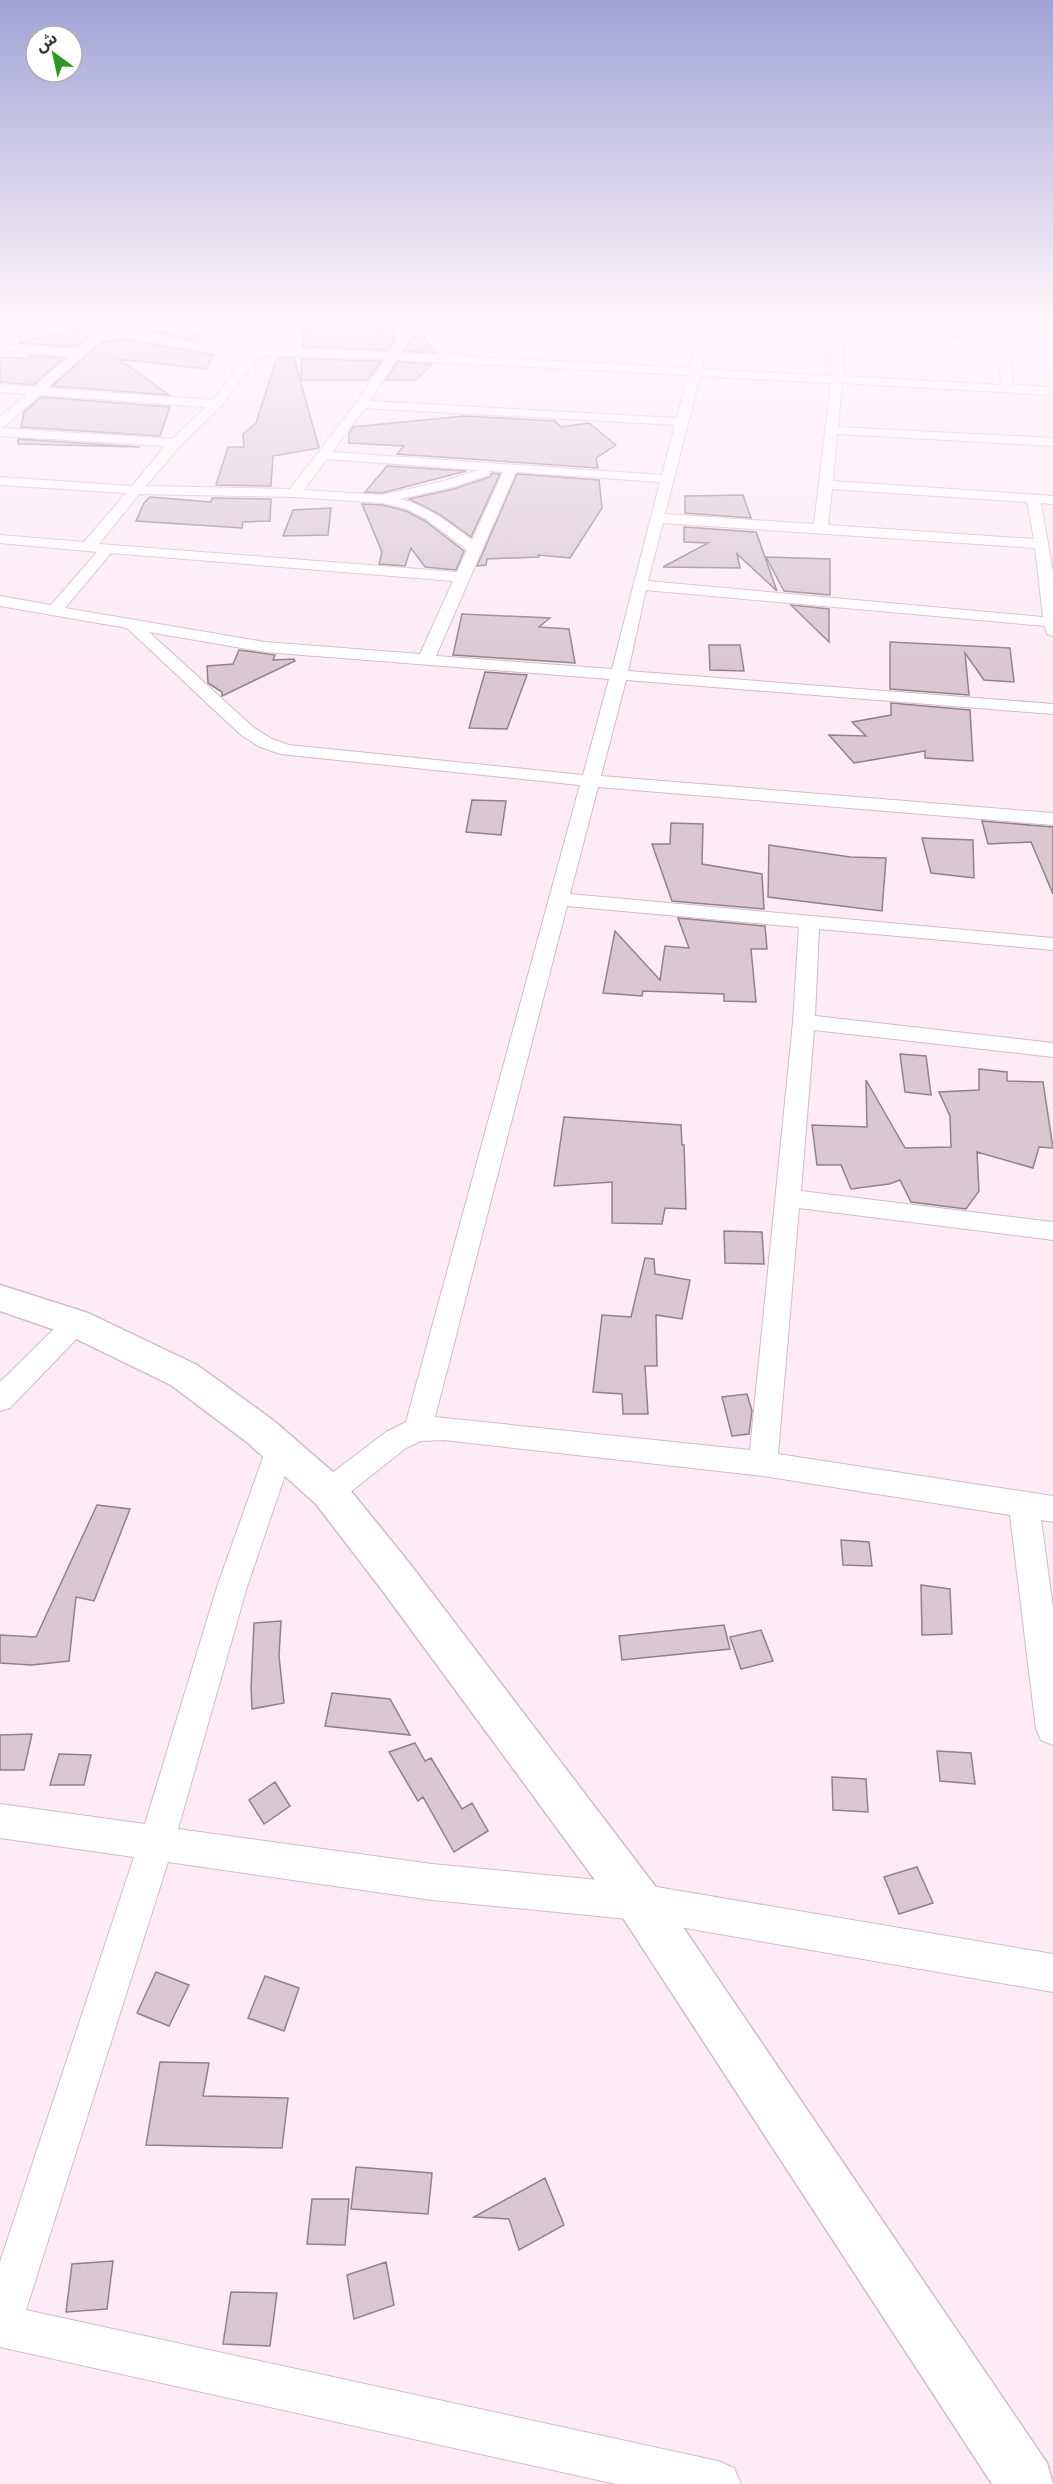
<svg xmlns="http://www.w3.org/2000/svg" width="1053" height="2484" viewBox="0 0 1053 2484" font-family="'Titillium Web','Noto Sans Arabic',sans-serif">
	<rect width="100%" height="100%" fill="#feebf6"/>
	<path fill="#dac7d2" stroke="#92818b" stroke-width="1.5" d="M 344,321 L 349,328 L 396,330 L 391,339 L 395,339 L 388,350 L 302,347 L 303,330 L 317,324 Z
		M 94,324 L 107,329 L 92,333 L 76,347 L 18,343 Z
		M 147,331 L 201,332 L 196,341 Z
		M 424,336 L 437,353 L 404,351 L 412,337 Z
		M 125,339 L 134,341 L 213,355 L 206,369 L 119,359 L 169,395 L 52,386 L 102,342 Z
		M 29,355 L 64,358 L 33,385 L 0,382 L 0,358 L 30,358 Z
		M 277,358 L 294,358 L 319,448 L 273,456 L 271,486 L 216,485 L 228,447 L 244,447 L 243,434 L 256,423 Z
		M 302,359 L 381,361 L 368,380 L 301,380 Z
		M 397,362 L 432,364 L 416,380 L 386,380 Z
		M 41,397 L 170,407 L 160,436 L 21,427 L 24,412 Z
		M 464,416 L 555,421 L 561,427 L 589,423 L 616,445 L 596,458 L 598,468 L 397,454 L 404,446 L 349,443 L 349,434 L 353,427 Z
		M 18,439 L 140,447 L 18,444 Z
		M 387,466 L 466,471 L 382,493 L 365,492 Z
		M 492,473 L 500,474 L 471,537 L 439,514 L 409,499 L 454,489 L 490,477 Z
		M 517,474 L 599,480 L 602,508 L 570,558 L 538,555 L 539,557 L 487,559 L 486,565 L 477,566 Z
		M 743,495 L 751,518 L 685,513 L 685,496 Z
		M 150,497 L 211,502 L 212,498 L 271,499 L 270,521 L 243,522 L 242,528 L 136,521 L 144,503 Z
		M 362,504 L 383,505 L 406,511 L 425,521 L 464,551 L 456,570 L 425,567 L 411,548 L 405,566 L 379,564 L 382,552 Z
		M 331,508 L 328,535 L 283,536 L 293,510 Z
		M 684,527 L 756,532 L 777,591 L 737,554 L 740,568 L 663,567 L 708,543 L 684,542 Z
		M 766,557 L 830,559 L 830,595 L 784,591 Z
		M 791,605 L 829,609 L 829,642 Z
		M 462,614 L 550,618 L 539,627 L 569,629 L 575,663 L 453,655 Z
		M 890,642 L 1010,648 L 1014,682 L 984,680 L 965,653 L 969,695 L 890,689 Z
		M 709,645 L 740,645 L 744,671 L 710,670 Z
		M 239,650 L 275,655 L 273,660 L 294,659 L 295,661 L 222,696 L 222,692 L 208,683 L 207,666 L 233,664 Z
		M 485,672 L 527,675 L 507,729 L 469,728 Z
		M 891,703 L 970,710 L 973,761 L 925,758 L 925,751 L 854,763 L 829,735 L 866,736 L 852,722 L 891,715 Z
		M 472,800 L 506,801 L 501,835 L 466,832 Z
		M 982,821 L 1053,827 L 1053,894 L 1031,842 L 988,844 Z
		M 671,823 L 703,824 L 702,864 L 762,874 L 764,909 L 672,901 L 652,844 L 670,844 Z
		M 922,838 L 973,840 L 974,878 L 931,873 Z
		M 769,845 L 850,857 L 886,858 L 882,911 L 768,897 Z
		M 678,918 L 765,926 L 767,949 L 751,949 L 756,1002 L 724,1001 L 724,994 L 643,991 L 642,996 L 603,993 L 615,931 L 660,980 L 665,946 L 689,948 Z
		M 900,1054 L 926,1056 L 931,1095 L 905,1092 Z
		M 979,1069 L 1007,1072 L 1007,1081 L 1043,1082 L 1053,1148 L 1039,1147 L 1033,1168 L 977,1152 L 979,1191 L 966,1209 L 911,1202 L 900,1180 L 889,1184 L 851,1189 L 841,1165 L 817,1165 L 812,1125 L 867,1127 L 866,1080 L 905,1148 L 951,1147 L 950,1116 L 939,1092 L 979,1090 Z
		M 564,1117 L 681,1125 L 682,1145 L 684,1145 L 686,1209 L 665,1208 L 662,1224 L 612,1223 L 612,1182 L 554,1186 Z
		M 724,1231 L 762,1232 L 764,1264 L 725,1263 Z
		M 645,1258 L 654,1259 L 655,1274 L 690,1280 L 682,1319 L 656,1315 L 657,1366 L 645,1366 L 648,1414 L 623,1414 L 622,1394 L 593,1392 L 602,1315 L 631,1317 Z
		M 747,1394 L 752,1411 L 749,1434 L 732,1436 L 722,1397 Z
		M 97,1505 L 130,1509 L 94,1601 L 76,1597 L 69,1661 L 32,1665 L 0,1663 L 0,1635 L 36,1637 Z
		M 841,1540 L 869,1542 L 872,1566 L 843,1565 Z
		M 921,1585 L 950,1589 L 952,1634 L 922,1635 Z
		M 281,1621 L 279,1656 L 284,1703 L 252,1709 L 251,1688 L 254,1623 Z
		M 724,1625 L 730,1649 L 622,1660 L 619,1636 Z
		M 761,1630 L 773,1661 L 741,1669 L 730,1637 Z
		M 332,1693 L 390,1699 L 410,1735 L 325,1726 Z
		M 32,1734 L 24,1770 L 0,1770 L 0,1735 Z
		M 415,1743 L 425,1761 L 431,1758 L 462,1809 L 472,1803 L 488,1831 L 454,1852 L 423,1797 L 418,1801 L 389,1752 Z
		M 937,1751 L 971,1753 L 975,1784 L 940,1781 Z
		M 59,1754 L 91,1755 L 84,1785 L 50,1785 Z
		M 832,1777 L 866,1779 L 868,1812 L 833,1810 Z
		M 275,1782 L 290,1806 L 264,1824 L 249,1800 Z
		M 917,1867 L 933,1903 L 899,1914 L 884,1877 Z
		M 156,1972 L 189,1985 L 169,2026 L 137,2013 Z
		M 265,1976 L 299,1988 L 284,2031 L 248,2018 Z
		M 160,2062 L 209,2063 L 203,2096 L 288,2098 L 282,2148 L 146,2145 Z
		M 356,2167 L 432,2173 L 428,2214 L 351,2209 Z
		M 545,2178 L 564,2225 L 519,2250 L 509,2219 L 474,2217 Z
		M 312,2199 L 349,2199 L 345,2245 L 307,2244 Z
		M 113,2261 L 107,2309 L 66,2312 L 72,2264 Z
		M 386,2262 L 394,2305 L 354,2319 L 347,2275 Z
		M 231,2292 L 277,2293 L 270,2346 L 223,2344 Z"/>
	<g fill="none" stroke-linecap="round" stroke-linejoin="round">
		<g stroke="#cfbcc7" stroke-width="2">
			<path id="street" d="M 206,320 L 216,320 L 215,333 L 207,345 L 213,347 L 253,348 C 272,331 295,320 321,320 L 276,339 L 266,348 L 389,352 L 409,320 L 420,320 L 400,353 L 690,368 L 700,330 L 565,323 L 560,320 L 635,320 L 702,324 L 702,320 L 713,320 L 712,324 L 995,339 L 991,320 L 1002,320 L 1008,343 L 1013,385 L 1053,387 L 1053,395 L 842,383 L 838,427 L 1053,438 L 1053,446 L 837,434 L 833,481 L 1053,496 L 1053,504 L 1041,503 L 1053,572 L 1053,636 L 1047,634 L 1045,626 L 646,590 L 628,671 L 1053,704 L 1053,714 L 626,680 L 601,776 L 1053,813 L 1053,825 L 598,787 L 570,894 L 1053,938 L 1053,950 L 819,929 L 815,1016 L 1053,1043 L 1053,1057 L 814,1030 L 801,1191 L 1053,1222 L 1053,1240 L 799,1208 L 778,1454 L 1053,1496 L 1053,1522 L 1041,1520 L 1053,1608 L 1053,1745 L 1041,1740 L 1036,1729 L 1010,1515 L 763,1476 L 444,1440 L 421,1441 L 406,1448 L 339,1501 L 329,1505 L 319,1501 L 314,1492 L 319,1483 L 386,1432 L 406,1422 L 580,785 L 280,754 L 260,747 L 241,735 L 127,628 L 0,606 L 0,596 L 51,605 L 97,552 L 0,543 L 0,535 L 84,542 L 126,493 L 0,485 L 0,477 L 132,486 L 165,446 L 0,436 L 0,428 L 172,439 L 206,407 L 40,395 L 4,427 L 0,428 L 0,417 L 27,394 L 0,392 L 0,384 L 34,387 L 70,356 L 0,350 L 0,344 L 77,349 L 93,335 L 110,331 L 139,332 L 197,344 L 203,333 ZM 711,331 L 832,337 L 831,376 L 701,369 ZM 125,337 L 213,353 L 248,354 L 213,400 L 47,388 L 101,340 ZM 843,338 L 997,346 L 1001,385 L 843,376 ZM 259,355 L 385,359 L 357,402 L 290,489 L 146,486 L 180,446 L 220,407 ZM 396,360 L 688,375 L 677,418 L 370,401 ZM 700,376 L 831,383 L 814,524 L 665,514 ZM 365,408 L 675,425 L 662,475 L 332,452 ZM 327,459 L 478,470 L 444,481 L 382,495 L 304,490 ZM 490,471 L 503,472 L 472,540 C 449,523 428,506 400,499 L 453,487 L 489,475 ZM 516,472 L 660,482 L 612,669 L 436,656 ZM 832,489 L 1027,502 L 1034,539 L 828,525 ZM 139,494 L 294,497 L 383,503 L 407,509 L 426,519 L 467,550 L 457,572 L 99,544 ZM 663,523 L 1035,548 L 1043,617 L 648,581 ZM 111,553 L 453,581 L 420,654 L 265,642 L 65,608 ZM 149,632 L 265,652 L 609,679 L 583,775 L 289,745 L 272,739 L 253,727 ZM 567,906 L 799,927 L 793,1022 L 750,1450 L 435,1417 Z
				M 76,1313 L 85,1316 L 89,1323 L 85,1330 L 10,1408 L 0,1411 L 0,1382 L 67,1316 Z
				M 280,1437 L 290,1440 L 294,1449 L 247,1587 L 178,1829 L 432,1864 L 639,1884 L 1053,1954 L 1053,1992 L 639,1920 L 432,1900 L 168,1862 L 26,2310 L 718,2461 L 734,2468 L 741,2484 L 616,2484 L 0,2347 L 0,2262 L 134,1857 L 0,1838 L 0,1804 L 145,1824 L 217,1587 L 266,1449 L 270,1440 Z"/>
		</g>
		<g stroke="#cfbcc7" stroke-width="3">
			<path id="secondary" d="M 0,1285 L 88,1313 L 197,1365 L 274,1421 L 342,1480 L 410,1564 L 655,1886 L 1047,2463 L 1053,2484 L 992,2484 L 623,1918 L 382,1590 L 316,1504 L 248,1443 L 171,1385 L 64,1333 L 0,1311 Z"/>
		</g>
		<use href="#street" fill="#fff" fill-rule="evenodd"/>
		<use href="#secondary" fill="#fff" fill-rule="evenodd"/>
	</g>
	<linearGradient id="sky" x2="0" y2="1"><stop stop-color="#a2a3d6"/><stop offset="0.48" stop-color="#fff6fb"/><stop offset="1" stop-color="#fff6fb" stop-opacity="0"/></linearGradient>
	<rect width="1053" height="668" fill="url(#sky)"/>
	<g transform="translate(54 54) rotate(327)"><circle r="28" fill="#ffffff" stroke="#b0adaf" stroke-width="1.5"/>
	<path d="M0-4.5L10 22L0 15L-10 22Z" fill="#2e9822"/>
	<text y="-9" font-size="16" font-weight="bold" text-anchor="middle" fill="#3a3237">ش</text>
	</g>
</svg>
